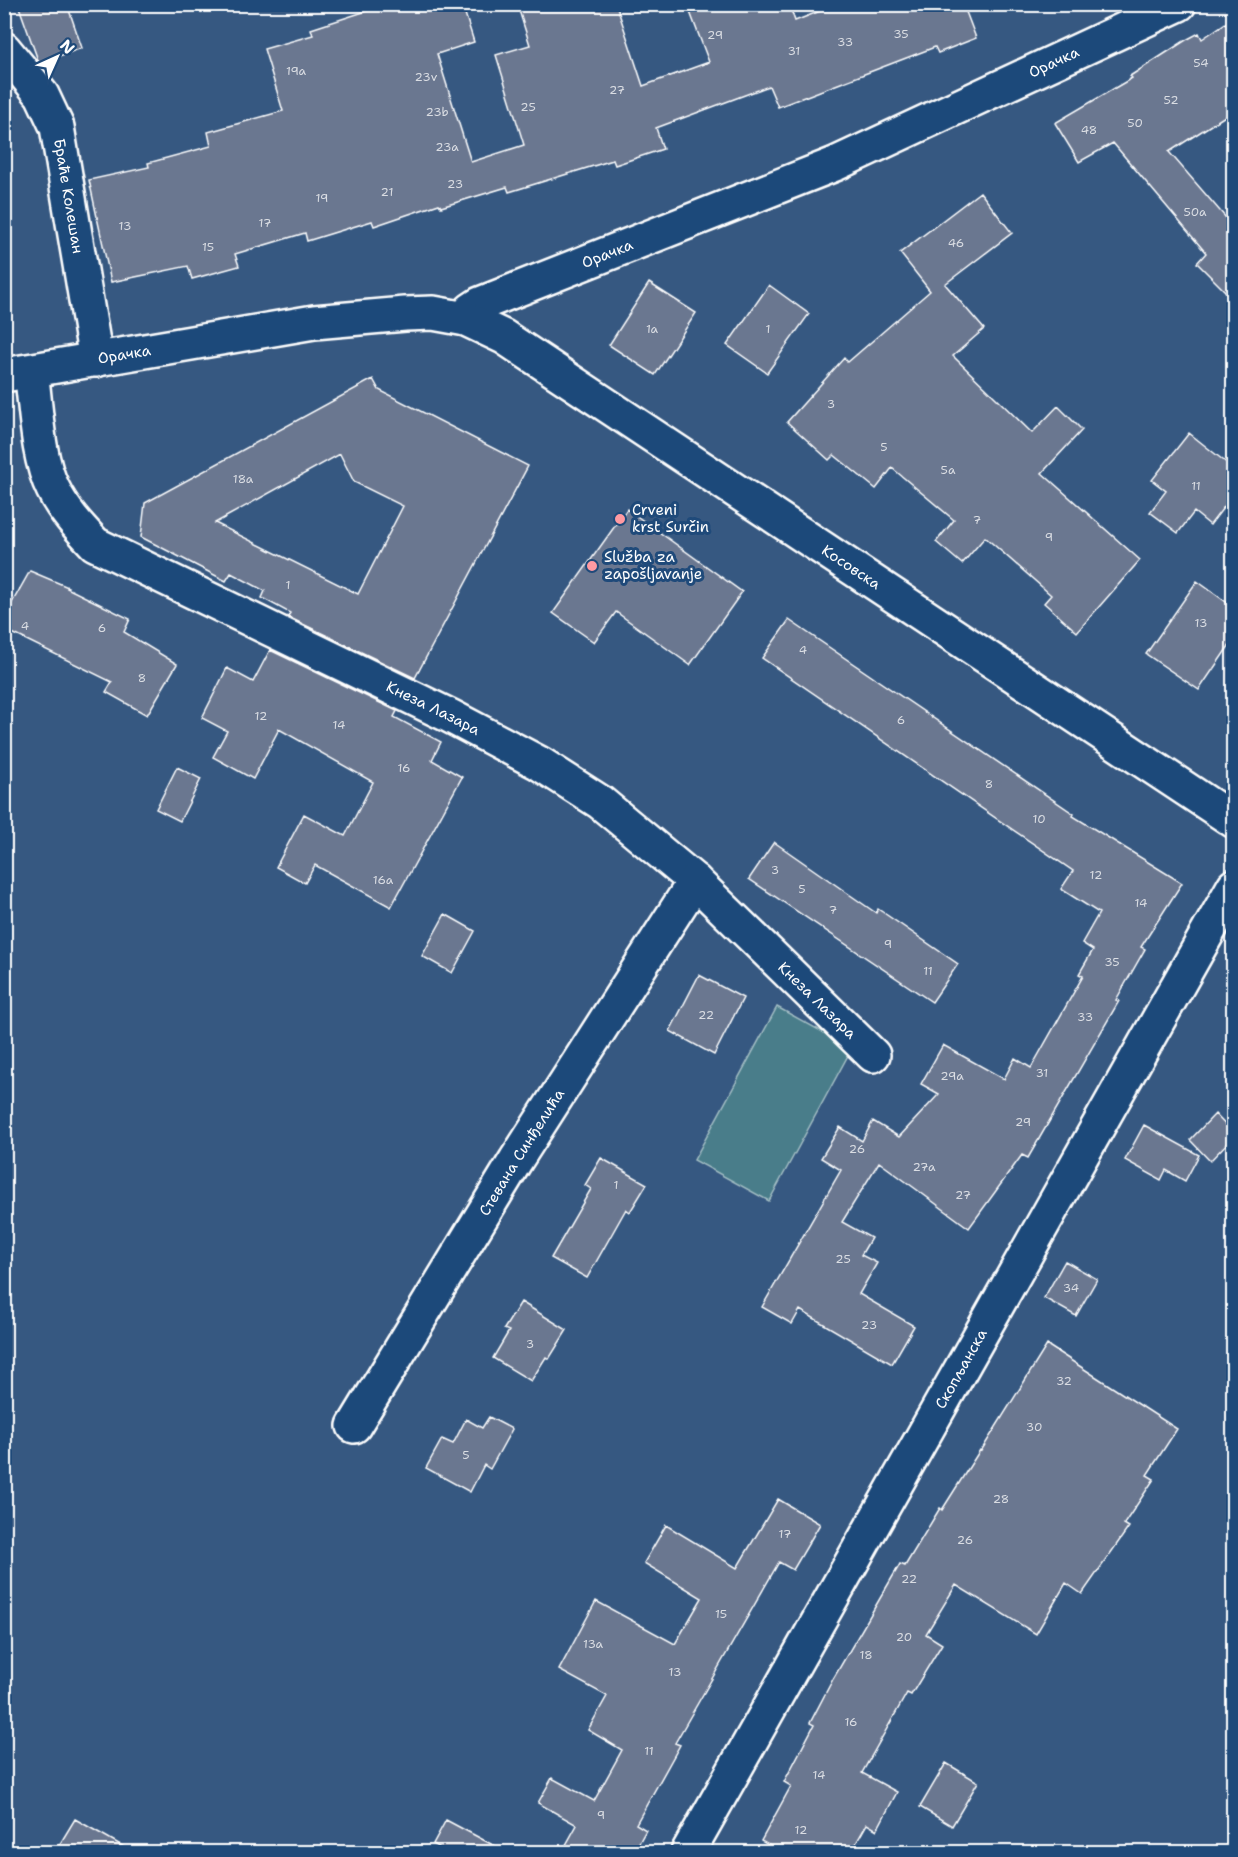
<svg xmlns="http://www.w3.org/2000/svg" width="1238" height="1857" viewBox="0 0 1238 1857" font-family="'Shantell Sans',sans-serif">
	<rect width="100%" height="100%" fill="#365881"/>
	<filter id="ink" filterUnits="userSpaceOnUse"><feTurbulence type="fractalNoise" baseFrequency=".0167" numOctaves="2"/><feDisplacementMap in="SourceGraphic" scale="12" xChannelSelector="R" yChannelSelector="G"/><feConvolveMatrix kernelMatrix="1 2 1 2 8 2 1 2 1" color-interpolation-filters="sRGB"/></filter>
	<g filter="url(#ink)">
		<path fill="#487d8a" stroke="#a4bec4" stroke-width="1.5" d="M 777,1007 L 852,1048 L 769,1201 L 694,1160 Z"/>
		<path fill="#6b7790" stroke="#fff" stroke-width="1.5" fill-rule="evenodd" d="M 18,4 L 67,4 L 82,48 L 39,63 Z
			M 388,4 L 462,4 L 474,42 L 437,54 L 471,162 L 524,145 L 496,55 L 530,45 L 517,4 L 616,4 L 643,86 L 709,62 L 687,4 L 789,4 L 795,21 L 838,4 L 963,4 L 976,38 L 938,53 L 935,47 L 778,107 L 769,86 L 656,128 L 663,149 L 615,165 L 613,160 L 509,192 L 507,187 L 441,207 L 439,204 L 374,226 L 372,221 L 307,241 L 305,233 L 235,254 L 239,266 L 192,279 L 188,266 L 111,282 L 89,180 L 149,167 L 148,163 L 211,146 L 208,132 L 283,111 L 264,49 L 313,35 L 311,29 Z
			M 1233,18 L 1233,111 L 1169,152 L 1233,226 L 1233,299 L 1197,263 L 1206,253 L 1113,143 L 1079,162 L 1055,123 L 1132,78 L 1130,76 L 1186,40 L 1199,33 L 1202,39 Z
			M 980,192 L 1012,233 L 945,284 L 984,329 L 953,356 L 1032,433 L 1058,406 L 1082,430 L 1042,473 L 1140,560 L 1077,632 L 1044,603 L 1051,595 L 985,537 L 962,564 L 936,542 L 954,520 L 892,468 L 876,489 L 834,455 L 829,460 L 787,422 L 844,358 L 848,362 L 930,291 L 900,253 Z
			M 649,283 L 696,313 L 655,375 L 609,345 Z
			M 769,285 L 809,314 L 767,373 L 727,345 Z
			M 373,379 L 379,390 L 528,466 L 415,678 L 288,617 L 290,613 L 262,598 L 265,591 L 231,573 L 226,581 L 141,537 L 145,503 ZM 340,454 L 354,482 L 403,506 L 358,594 L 215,523 Z
			M 1189,433 L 1233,468 L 1233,495 L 1210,525 L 1194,512 L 1178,533 L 1150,512 L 1166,491 L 1152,480 Z
			M 627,509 L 742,592 L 690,665 L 616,612 L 594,642 L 553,613 Z
			M 30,571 L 68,587 L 67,588 L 130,619 L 124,632 L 177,664 L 147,715 L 106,692 L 112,682 L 4,629 L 4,617 Z
			M 1197,581 L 1233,607 L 1233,640 L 1199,690 L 1146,654 Z
			M 789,620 L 1074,814 L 1073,816 L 1182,883 L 1141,947 L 1145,949 L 1116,1000 L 1119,1001 L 1028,1158 L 1022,1155 L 969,1228 L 879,1162 L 842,1222 L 871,1238 L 861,1255 L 877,1263 L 859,1294 L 914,1326 L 892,1364 L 800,1310 L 792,1324 L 762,1307 L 841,1170 L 821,1158 L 840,1127 L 862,1141 L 873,1121 L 899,1137 L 939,1094 L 921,1084 L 943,1045 L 1004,1079 L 1015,1058 L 1031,1068 L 1083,976 L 1079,974 L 1093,950 L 1082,943 L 1099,913 L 1061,889 L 1073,871 L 762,658 Z
			M 270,650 L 397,711 L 394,717 L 441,742 L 432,760 L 462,777 L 391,907 L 315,865 L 305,883 L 276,867 L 304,814 L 345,836 L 373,782 L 279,729 L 253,779 L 213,757 L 227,731 L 202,718 L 227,668 L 253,682 Z
			M 177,767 L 201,779 L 180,821 L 156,809 Z
			M 774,842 L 876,913 L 878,909 L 958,964 L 932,1002 L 749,879 Z
			M 445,914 L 475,931 L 452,973 L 422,956 Z
			M 699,975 L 743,998 L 714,1055 L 670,1031 Z
			M 1215,1114 L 1233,1133 L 1233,1137 L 1210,1161 L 1190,1140 Z
			M 1144,1125 L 1199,1155 L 1185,1181 L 1166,1170 L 1161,1180 L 1125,1160 Z
			M 601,1158 L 647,1184 L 630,1212 L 626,1209 L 587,1278 L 551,1258 L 591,1189 L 585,1185 Z
			M 1065,1261 L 1097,1279 L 1076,1316 L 1044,1298 Z
			M 521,1302 L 567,1330 L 549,1359 L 546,1357 L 531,1381 L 493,1358 L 509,1331 L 504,1329 Z
			M 1047,1345 L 1177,1429 L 1147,1475 L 1154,1479 L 1124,1524 L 1129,1527 L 1082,1594 L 1066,1583 L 1036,1634 L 956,1585 L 926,1634 L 942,1644 L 911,1695 L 907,1693 L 862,1773 L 897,1792 L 877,1830 L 867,1824 L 851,1852 L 781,1852 L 761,1841 L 791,1786 L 784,1782 L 814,1725 L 810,1723 L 833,1679 L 900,1564 L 905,1566 L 940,1508 L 942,1510 L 980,1450 L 981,1451 Z
			M 489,1417 L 512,1429 L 490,1469 L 484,1465 L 470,1492 L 426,1468 L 442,1439 L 453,1444 L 466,1419 L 482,1428 Z
			M 778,1499 L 820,1524 L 793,1570 L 779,1562 L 675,1743 L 680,1745 L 636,1824 L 646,1830 L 634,1852 L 562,1852 L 577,1825 L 538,1803 L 552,1778 L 594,1801 L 622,1750 L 588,1730 L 607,1696 L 559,1670 L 596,1601 L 675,1644 L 702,1598 L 644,1563 L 666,1525 L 737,1568 Z
			M 946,1763 L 978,1782 L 952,1826 L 920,1807 Z
			M 75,1819 L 133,1852 L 55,1852 Z
			M 446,1820 L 506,1852 L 448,1852 L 433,1844 Z"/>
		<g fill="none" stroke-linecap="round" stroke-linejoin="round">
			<g stroke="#fff" stroke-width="38">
				<g id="minor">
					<path id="s1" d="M 4,49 L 42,95 L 57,127 L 96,360"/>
					<path id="s2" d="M 466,319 L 471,310 L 480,304 L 835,164 L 1179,4"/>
					<path id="s3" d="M 31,371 C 36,406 37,457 53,489 C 63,510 79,527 95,544 L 450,716 L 539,763 L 600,802 L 695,881 L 873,1055"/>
					<path id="s4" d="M 4,375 L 314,322 L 405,314 L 433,313 L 466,319 L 504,337 L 1234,821"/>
					<path id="s5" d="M 354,1426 L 516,1160 L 695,881"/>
					<path id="s6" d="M 688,1852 L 1234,886"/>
				</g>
			</g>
			<use href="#minor" stroke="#1f4a7a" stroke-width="33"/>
		</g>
	</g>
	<g fill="#ff9aa2" stroke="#1f4a7a" stroke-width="2">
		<circle cx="620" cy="519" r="6"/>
		<circle cx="592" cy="566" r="6"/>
	</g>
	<g text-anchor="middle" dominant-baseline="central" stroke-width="6" stroke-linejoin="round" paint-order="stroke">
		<g font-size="12" fill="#dadde3">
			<text x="901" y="34">35</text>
			<text x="715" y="35">29</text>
			<text x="845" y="42">33</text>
			<text x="794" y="51">31</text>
			<text x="1201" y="63">54</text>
			<text x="296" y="71">19a</text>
			<text x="426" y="77">23v</text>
			<text x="617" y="90">27</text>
			<text x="1171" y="100">52</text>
			<text x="528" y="107">25</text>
			<text x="437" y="112">23b</text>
			<text x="1135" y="123">50</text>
			<text x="1089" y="130">48</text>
			<text x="447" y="147">23a</text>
			<text x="455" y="184">23</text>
			<text x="387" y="192">21</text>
			<text x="322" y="198">19</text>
			<text x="1195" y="212">50a</text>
			<text x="265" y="223">17</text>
			<text x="125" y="226">13</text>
			<text x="956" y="243">46</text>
			<text x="208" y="247">15</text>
			<text x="652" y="329">1a</text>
			<text x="768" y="329">1</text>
			<text x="831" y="404">3</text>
			<text x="884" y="447">5</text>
			<text x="948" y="470">5a</text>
			<text x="243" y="479">18a</text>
			<text x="1196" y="486">11</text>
			<text x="977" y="520">7</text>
			<text x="1049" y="537">9</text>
			<text x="288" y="585">1</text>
			<text x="1201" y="623">13</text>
			<text x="25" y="626">4</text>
			<text x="102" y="628">6</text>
			<text x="803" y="650">4</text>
			<text x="142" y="678">8</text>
			<text x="261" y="716">12</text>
			<text x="901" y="720">6</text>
			<text x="339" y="725">14</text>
			<text x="404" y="768">16</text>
			<text x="989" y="784">8</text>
			<text x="1039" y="819">10</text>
			<text x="775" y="870">3</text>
			<text x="1096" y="875">12</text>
			<text x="383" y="880">16a</text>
			<text x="802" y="889">5</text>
			<text x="1141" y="903">14</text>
			<text x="833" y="910">7</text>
			<text x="888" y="944">9</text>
			<text x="1112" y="962">35</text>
			<text x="928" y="971">11</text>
			<text x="706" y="1015">22</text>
			<text x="1085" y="1017">33</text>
			<text x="1042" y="1073">31</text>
			<text x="952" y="1076">29a</text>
			<text x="1023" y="1122">29</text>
			<text x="857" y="1149">26</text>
			<text x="924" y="1167">27a</text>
			<text x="616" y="1185">1</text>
			<text x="963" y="1195">27</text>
			<text x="843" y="1259">25</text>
			<text x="1071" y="1288">34</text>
			<text x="869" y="1325">23</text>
			<text x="530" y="1344">3</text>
			<text x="1064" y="1381">32</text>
			<text x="1034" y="1427">30</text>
			<text x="466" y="1455">5</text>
			<text x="1001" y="1499">28</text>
			<text x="785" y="1534">17</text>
			<text x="965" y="1540">26</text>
			<text x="909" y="1579">22</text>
			<text x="721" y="1614">15</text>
			<text x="904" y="1637">20</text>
			<text x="593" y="1644">13a</text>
			<text x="866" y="1655">18</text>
			<text x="675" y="1672">13</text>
			<text x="851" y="1722">16</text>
			<text x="649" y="1751">11</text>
			<text x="819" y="1775">14</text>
			<text x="601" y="1815">9</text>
			<text x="801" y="1830">12</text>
		</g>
		<g font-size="15" fill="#fff" stroke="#1f4a7a">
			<text stroke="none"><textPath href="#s2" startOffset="644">Орачка</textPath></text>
			<text stroke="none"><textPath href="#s1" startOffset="165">Браће Колешан</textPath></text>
			<text stroke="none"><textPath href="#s2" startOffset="158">Орачка</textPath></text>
			<text stroke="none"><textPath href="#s4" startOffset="122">Орачка</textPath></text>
			<text stroke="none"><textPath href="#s4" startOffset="926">Косовска</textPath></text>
			<text stroke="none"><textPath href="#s3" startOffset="566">Кнеза Лазара</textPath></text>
			<text stroke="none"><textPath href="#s3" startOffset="1052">Кнеза Лазара</textPath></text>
			<text stroke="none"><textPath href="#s5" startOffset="321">Стевана Синђелића</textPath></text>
			<text stroke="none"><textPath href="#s6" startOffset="555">Скопљанска</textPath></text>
		</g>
		<g font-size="15" fill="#fff" stroke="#1f4a7a" text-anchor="start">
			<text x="632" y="510">Crveni<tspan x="632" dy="17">krst Surčin</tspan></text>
			<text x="604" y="557">Služba za<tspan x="604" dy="17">zapošljavanje</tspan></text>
		</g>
	</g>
	<rect width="1238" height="1857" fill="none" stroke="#1f4a7a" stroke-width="24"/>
	<rect x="12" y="12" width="1214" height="1833" fill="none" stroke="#fff" stroke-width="2" filter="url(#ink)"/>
	<g transform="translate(57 57) rotate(45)" stroke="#1f4a7a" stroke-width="4.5" paint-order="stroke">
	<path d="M0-4.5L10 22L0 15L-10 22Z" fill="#ffffff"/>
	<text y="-9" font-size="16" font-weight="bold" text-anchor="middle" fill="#ffffff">N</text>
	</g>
</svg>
